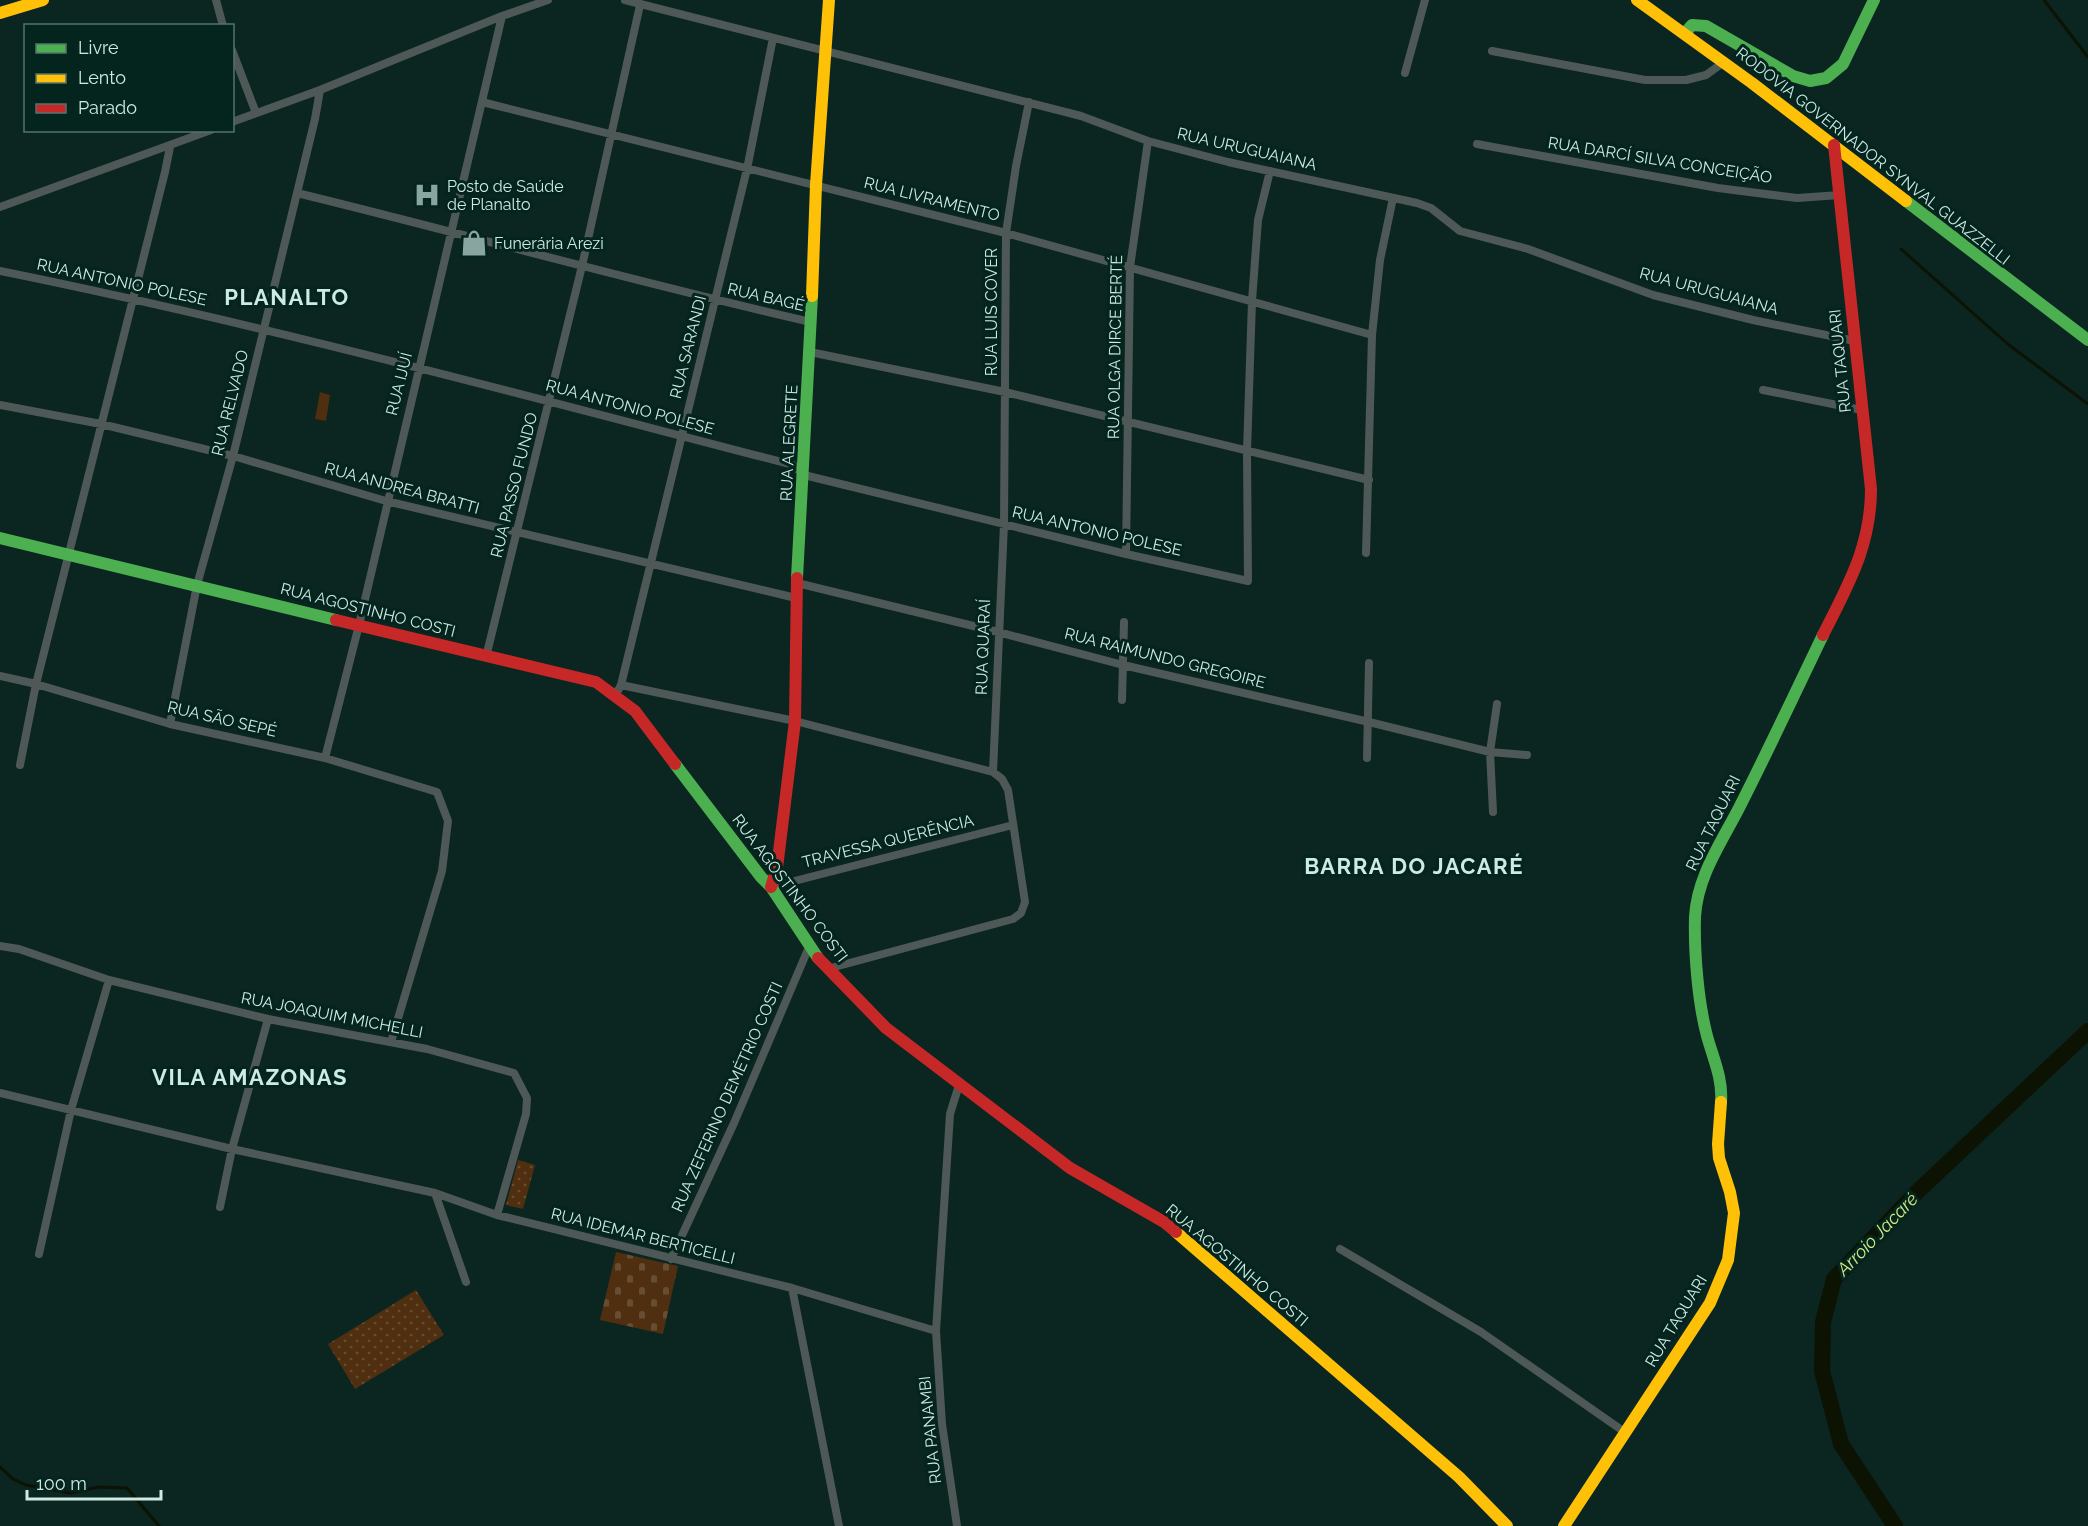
<svg xmlns="http://www.w3.org/2000/svg" width="2088" height="1526" viewBox="0 0 2088 1526" font-family="Raleway,sans-serif">
	<defs>
		<pattern id="cemetery-stones" width="16" height="16" patternUnits="userSpaceOnUse" patternTransform="scale(1.5)"><rect width="16" height="16" fill="#4f2f0f"/><path d="M2 7V4a2 2 0 0 1 4 0v3zM10 15v-3a2 2 0 0 1 4 0v3z" fill="#674d32"/></pattern>
		<pattern id="park-dots" width="8" height="8" patternUnits="userSpaceOnUse" patternTransform="scale(1.5)"><rect width="8" height="8" fill="#4f2f0f"/><path d="M2 2h.1M6 6h.1" fill="none" stroke="#674d32" stroke-width="1.8" stroke-linecap="round"/></pattern>
	</defs>
	<rect width="100%" height="100%" fill="#0b2521"/>
	<path fill="#4f2f0f" d="M 320,392 L 330,395 L 326,421 L 315,419 Z"/>
	<path fill="url(#cemetery-stones)" d="M 616,1252 L 678,1266 L 663,1334 L 600,1320 Z"/>
	<path fill="url(#park-dots)" d="M 518,1160 L 535,1165 L 523,1209 L 506,1205 Z
		M 416,1290 L 444,1335 L 355,1389 L 328,1344 Z"/>
	<g fill="none" stroke-linecap="round" stroke-linejoin="round">
		<path stroke="#0d1303" stroke-width="3" d="M 2044,0 L 2088,57
			M 1901,249 L 2009,345 L 2088,404
			M 0,1467 L 13,1479 L 26,1485 L 70,1493 L 98,1487 L 127,1488 L 159,1526"/>
		<path stroke="#0d1303" stroke-width="16" d="M 1895,1526 L 1841,1444 L 1822,1371 L 1823,1322 L 1834,1279 L 1917,1192 L 2088,1031"/>
		<path stroke="#4e5957" stroke-width="8" d="M 216,0 L 223,26
			M 625,0 L 1081,116 L 1148,141 L 1228,162 L 1417,203 L 1431,208 L 1460,231 L 1528,249 L 1653,295 L 1753,320 L 1855,341
			M 232,50 L 256,113
			M 1492,51 L 1645,80 L 1686,80 L 1706,75 L 1724,62
			M 1405,73 L 1425,0
			M 482,102 L 1006,233 L 1372,335
			M 232,122 L 320,90 L 502,16 L 548,0
			M 1477,144 L 1718,188 L 1797,198 L 1840,195
			M 297,193 C 469,235 639,283 811,322
			M 0,207 L 211,130
			M 0,271 C 267,325 530,397 793,465 L 804,475 L 1126,554 L 1248,581 L 1247,451 L 1252,301 L 1258,220 L 1270,171
			M 810,352 L 1005,392 L 1369,480
			M 1763,390 L 1862,410
			M 0,405 L 101,424 L 233,456 L 386,501 L 796,598
			M 1366,553 L 1372,335 L 1380,260 L 1393,198
			M 1126,554 L 1130,267 L 1148,141
			M 797,583 L 998,632 L 1123,665 L 1369,722 L 1490,752 L 1527,755
			M 486,657 L 582,266 L 640,5
			M 0,676 L 36,684 L 170,724 L 325,758 L 437,792 L 448,821 L 442,871 L 391,1042
			M 621,685 L 795,721 L 993,772 L 1002,779 L 1008,790 L 1025,902 L 1021,913 L 1013,919 L 827,969
			M 615,696 L 621,685 L 747,169 L 773,38
			M 1122,700 L 1124,622
			M 170,724 L 197,585 L 233,456 L 315,119 L 320,90
			M 325,758 L 359,625 L 502,16
			M 1367,758 L 1369,663
			M 20,765 L 36,684 L 165,172 L 170,147
			M 993,772 L 1004,524 L 1006,233 L 1016,166 L 1029,102
			M 1493,812 L 1490,752 L 1497,704
			M 771,887 L 1013,825
			M 0,946 L 19,949 L 109,980 L 268,1019 L 427,1049 L 514,1073 L 527,1098 L 526,1114 L 497,1215
			M 0,1093 L 232,1149 L 435,1193 L 497,1215 L 792,1288 L 936,1331
			M 435,1193 L 466,1282
			M 220,1207 L 232,1149 L 268,1019
			M 1340,1249 L 1481,1332 L 1626,1433
			M 39,1254 L 71,1110 L 109,980
			M 671,1259 L 734,1123 L 809,947
			M 792,1288 L 839,1526
			M 957,1526 L 942,1424 L 936,1331 L 950,1114 L 959,1085"/>
		<path stroke="#4caf50" stroke-width="12" d="M 1685,33 L 1692,25 L 1706,26 L 1793,76 L 1810,81 L 1826,78 L 1843,64 L 1874,0
			M 1906,201 L 2088,340
			M 0,538 L 336,620
			M 797,578 L 812,296
			M 675,764 L 761,877 L 771,887 L 818,958
			M 1721,1102 C 1723,1079 1713,1058 1707,1036 C 1698,1002 1694,952 1695,917 C 1697,877 1721,843 1739,808 C 1768,751 1795,693 1823,635"/>
		<path stroke="#ffc107" stroke-width="12" d="M 1637,0 L 1752,83 L 1906,201
			M 0,13 L 43,0
			M 812,296 L 816,185 L 829,0
			M 1176,1232 L 1459,1477 L 1507,1526
			M 1564,1526 L 1710,1303 L 1728,1260 L 1734,1213 L 1730,1192 L 1719,1158 L 1718,1144 L 1721,1102"/>
		<path stroke="#c62828" stroke-width="12" d="M 336,620 L 596,682 L 635,711 L 675,764
			M 1823,635 C 1848,585 1871,546 1871,489 L 1834,145
			M 771,887 L 777,868 L 795,721 L 797,578
			M 818,958 L 886,1028 L 1070,1168 L 1164,1222 L 1176,1232"/>
	</g>
	<defs>
		<g id="hospital-bare" transform="scale(2.07)"><path d="M-5-5h3v3.5h4V-5h3V5h-3V1.5h-4V5h-3Z" fill="#89a59f" stroke="#04241e" stroke-width="2.5" paint-order="stroke"/></g>
		<g id="shop-bare" transform="scale(2.07)"><path d="M-5-2.5h2.3a2.7 3.5 0 0 1 5.4 0H5L5.5 6h-11ZM-1.5-2.5h3a1.5 2.3 0 0 0-3 0Z" fill="#89a59f" stroke="#04241e" stroke-width="2.5" paint-order="stroke"/></g>
	</defs>
	<g fill-rule="evenodd">
		<use href="#hospital-bare" x="427" y="195"/>
		<use href="#shop-bare" x="474" y="243"/>
	</g>
	<g text-anchor="middle" dominant-baseline="central" stroke-width="6" stroke-linejoin="round" paint-order="stroke">
		<g font-size="16" fill="#cdeae3" stroke="#04241e">
			<text transform="translate(1247 149) rotate(13)">RUA URUGUAIANA</text>
			<text transform="translate(1873 156) rotate(38)">RODOVIA GOVERNADOR SYNVAL GUAZZELLI</text>
			<text transform="translate(1660 160) rotate(9)">RUA DARCÍ SILVA CONCEIÇÃO</text>
			<text transform="translate(932 199) rotate(14)">RUA LIVRAMENTO</text>
			<text transform="translate(122 282) rotate(12)">RUA ANTONIO POLESE</text>
			<text transform="translate(1709 291) rotate(15)">RUA URUGUAIANA</text>
			<text transform="translate(766 297) rotate(13)">RUA BAGÉ</text>
			<text transform="translate(991 312) rotate(-90)">RUA LUIS COVER</text>
			<text transform="translate(688 347) rotate(-76)">RUA SARANDI</text>
			<text transform="translate(1115 347) rotate(-89)">RUA OLGA DIRCE BERTÉ</text>
			<text transform="translate(1840 361) rotate(-96)">RUA TAQUARI</text>
			<text transform="translate(399 384) rotate(-76)">RUA IJUÍ</text>
			<text transform="translate(230 403) rotate(-76)">RUA RELVADO</text>
			<text transform="translate(630 407) rotate(15)">RUA ANTONIO POLESE</text>
			<text transform="translate(789 443) rotate(-87)">RUA ALEGRETE</text>
			<text transform="translate(514 485) rotate(-76)">RUA PASSO FUNDO</text>
			<text transform="translate(402 488) rotate(15)">RUA ANDREA BRATTI</text>
			<text transform="translate(1097 531) rotate(13)">RUA ANTONIO POLESE</text>
			<text transform="translate(368 610) rotate(14)">RUA AGOSTINHO COSTI</text>
			<text transform="translate(983 647) rotate(-88)">RUA QUARAÍ</text>
			<text transform="translate(1165 658) rotate(14)">RUA RAIMUNDO GREGOIRE</text>
			<text transform="translate(222 719) rotate(13)">RUA SÃO SEPÉ</text>
			<text transform="translate(1713 823) rotate(-64)">RUA TAQUARI</text>
			<text transform="translate(888 841) rotate(-14)">TRAVESSA QUERÊNCIA</text>
			<text transform="translate(790 888) rotate(53)">RUA AGOSTINHO COSTI</text>
			<text transform="translate(332 1015) rotate(11)">RUA JOAQUIM MICHELLI</text>
			<text transform="translate(727 1097) rotate(-66)">RUA ZEFERINO DEMÉTRIO COSTI</text>
			<text transform="translate(643 1236) rotate(14)">RUA IDEMAR BERTICELLI</text>
			<text transform="translate(1237 1265) rotate(40)">RUA AGOSTINHO COSTI</text>
			<text transform="translate(1676 1321) rotate(-59)">RUA TAQUARI</text>
			<text transform="translate(930 1430) rotate(-96)">RUA PANAMBI</text>
		</g>
		<g font-size="16" fill="#cdeae3" stroke="#04241e" text-anchor="start">
			<text x="447" y="186">Posto de Saúde<tspan x="447" dy="18">de Planalto</tspan></text>
			<text x="494" y="243">Funerária Arezi</text>
		</g>
		<g font-size="18" font-style="italic" fill="#d4e884" stroke="#04241e">
			<text transform="translate(1877 1234) rotate(-46)">Arroio Jacaré</text>
		</g>
		<g font-size="22" font-weight="bold" letter-spacing="1.5" fill="#cdeae3" stroke="#04241e">
			<text x="287" y="297">PLANALTO</text>
			<text x="1414" y="866">BARRA DO JACARÉ</text>
			<text x="250" y="1077">VILA AMAZONAS</text>
		</g>
	</g>
	<rect x="24" y="24" width="210" height="108" fill="#04241e" stroke="#54736d" stroke-width="1.5"/>
	<rect x="36" y="44" width="30" height="9" fill="#4caf50" stroke="#54736d" stroke-width="1.5"/>
	<text x="78" y="54" font-size="18" fill="#cdeae3">Livre</text>
	<rect x="36" y="74" width="30" height="9" fill="#ffc107" stroke="#54736d" stroke-width="1.5"/>
	<text x="78" y="84" font-size="18" fill="#cdeae3">Lento</text>
	<rect x="36" y="104" width="30" height="9" fill="#c62828" stroke="#54736d" stroke-width="1.5"/>
	<text x="78" y="114" font-size="18" fill="#cdeae3">Parado</text>
	<path d="M27 1490v9h134v-9" fill="none" stroke="#cdeae3" stroke-width="3"/>
	<text x="36" y="1490" font-size="18" fill="#cdeae3" stroke="#04241e" stroke-width="4.5" paint-order="stroke">100 m</text>
</svg>
